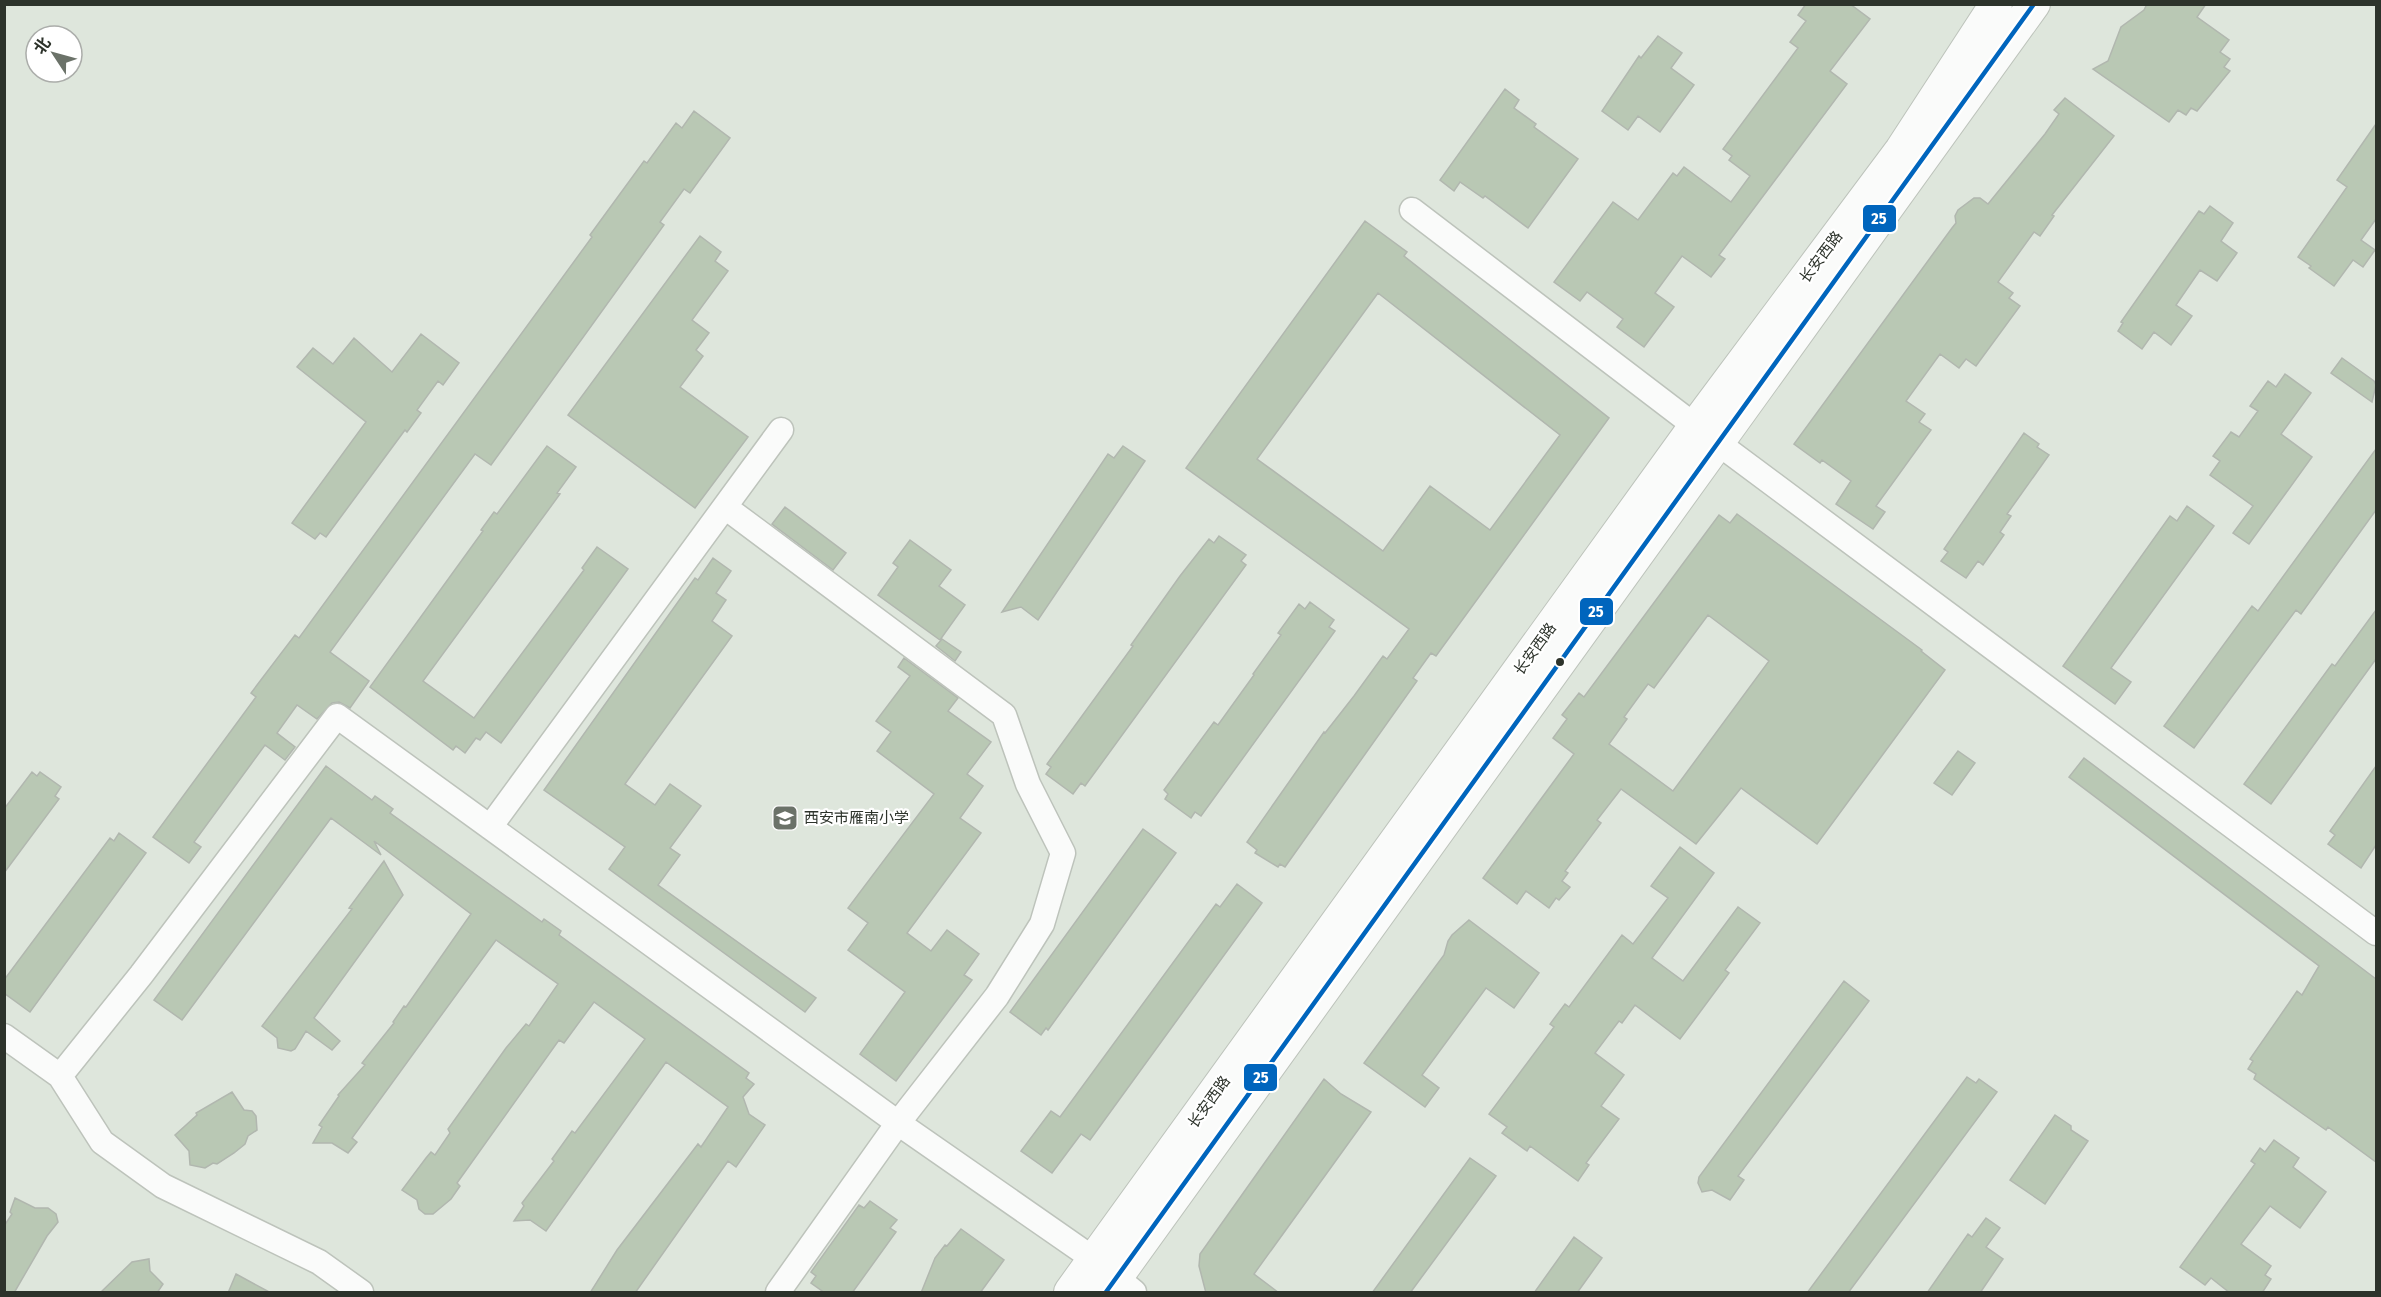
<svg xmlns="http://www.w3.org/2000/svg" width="2381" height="1297" viewBox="0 0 2381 1297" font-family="'Fira Sans Condensed','Noto Sans SC',sans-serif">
	<rect width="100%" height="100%" fill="#dee6dc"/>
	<path fill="#b9c8b4" stroke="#b1b7af" stroke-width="1.5" fill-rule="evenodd" d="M 1806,4 L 1850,4 L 1870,19 L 1830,71 L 1847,84 L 1719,255 L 1725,259 L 1711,277 L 1682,256 L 1655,293 L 1674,307 L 1644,347 L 1617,327 L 1623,319 L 1587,292 L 1580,301 L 1554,282 L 1613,202 L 1638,220 L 1673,173 L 1677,176 L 1684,167 L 1731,202 L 1750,176 L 1729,160 L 1732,156 L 1723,149 L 1798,48 L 1790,42 L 1806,21 L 1798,15 Z
		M 2147,4 L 2206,4 L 2197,17 L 2229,40 L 2220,52 L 2230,59 L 2224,67 L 2230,71 L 2197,111 L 2191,108 L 2186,115 L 2178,110 L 2169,122 L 2093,69 L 2108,61 L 2121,27 L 2144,10 Z
		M 1658,36 L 1682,53 L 1671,68 L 1694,85 L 1660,132 L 1638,116 L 1628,130 L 1602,111 L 1639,56 L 1641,58 Z
		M 1505,89 L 1519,100 L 1514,108 L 1536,124 L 1534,127 L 1578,159 L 1528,228 L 1485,196 L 1483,198 L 1460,182 L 1454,191 L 1440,180 Z
		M 2065,98 L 2114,136 L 2052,215 L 2054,216 L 2040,236 L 2034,232 L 1998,282 L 2013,293 L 2009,298 L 2020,306 L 1976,366 L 1966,359 L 1959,368 L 1940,354 L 1906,401 L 1925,414 L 1919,422 L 1931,430 L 1876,506 L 1885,512 L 1873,529 L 1836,504 L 1851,481 L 1822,460 L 1820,463 L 1794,444 L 1952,228 L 1956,223 L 1955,216 L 1958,210 L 1974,198 L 1980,198 L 1988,204 L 2045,134 L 2059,114 L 2054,110 Z
		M 694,111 L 730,138 L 690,193 L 684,189 L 660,222 L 664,225 L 491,465 L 475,454 L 330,652 L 369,681 L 350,708 L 339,702 L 332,703 L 317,719 L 297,705 L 277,733 L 295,747 L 285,760 L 265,745 L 194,842 L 201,847 L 189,863 L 153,837 L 256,697 L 251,693 L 295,635 L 299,638 L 592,237 L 590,235 L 644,161 L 647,163 L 676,123 L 682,128 Z
		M 2376,124 L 2376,219 L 2361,240 L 2375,250 L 2363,267 L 2353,260 L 2334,286 L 2309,268 L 2311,266 L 2298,257 L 2347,187 L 2337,180 Z
		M 2210,206 L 2233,223 L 2221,241 L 2237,253 L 2217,281 L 2200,270 L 2176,305 L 2192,316 L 2171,345 L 2154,332 L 2142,349 L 2118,331 L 2123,323 L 2121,322 L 2199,211 L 2204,214 Z
		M 1365,221 L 1407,252 L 1404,256 L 1609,418 L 1436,656 L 1431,653 L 1413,678 L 1417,681 L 1285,867 L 1280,864 L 1278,867 L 1255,853 L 1257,850 L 1247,842 L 1324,732 L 1325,733 L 1354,696 L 1383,656 L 1387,659 L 1409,629 L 1186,468 ZM 1378,293 L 1560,435 L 1490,530 L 1430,486 L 1383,551 L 1257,459 Z
		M 700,236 L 721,252 L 715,261 L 728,271 L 692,320 L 709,333 L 696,350 L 703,356 L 680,387 L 748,437 L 695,508 L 568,415 Z
		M 421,334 L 459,363 L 443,385 L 438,381 L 417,410 L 421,413 L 407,432 L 405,430 L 326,537 L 320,533 L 315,539 L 292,523 L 366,422 L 297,367 L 313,348 L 333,364 L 354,338 L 392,372 Z
		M 2342,358 L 2374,381 L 2376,385 L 2372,402 L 2331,373 Z
		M 2285,374 L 2311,393 L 2281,434 L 2312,457 L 2249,544 L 2233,533 L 2253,506 L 2210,475 L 2220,461 L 2213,456 L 2231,432 L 2239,437 L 2258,411 L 2250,406 L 2268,381 L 2276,387 Z
		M 2024,433 L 2039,444 L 2037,447 L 2049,455 L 2007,514 L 2011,516 L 2000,532 L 2004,535 L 1983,565 L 1978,561 L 1966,578 L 1941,561 L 1948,552 L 1944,549 Z
		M 547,446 L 576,467 L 557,493 L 560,494 L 423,681 L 474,718 L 584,570 L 582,568 L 597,547 L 628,569 L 501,743 L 486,732 L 480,740 L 476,738 L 465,753 L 456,746 L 453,750 L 370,687 L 483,531 L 481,530 L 494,512 L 497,514 Z
		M 1123,446 L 1145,461 L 1038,620 L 1021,607 L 1002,612 L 1108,454 L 1114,458 Z
		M 2376,449 L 2376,510 L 2301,614 L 2296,610 L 2194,748 L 2164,726 L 2252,606 L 2258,611 Z
		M 2187,506 L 2214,526 L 2111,668 L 2131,682 L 2115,704 L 2063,666 L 2170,516 L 2177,521 Z
		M 785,507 L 846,553 L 833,570 L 772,524 Z
		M 1737,514 L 1922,650 L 1921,651 L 1945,670 L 1817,844 L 1741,788 L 1696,844 L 1621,789 L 1597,820 L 1601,823 L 1565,871 L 1568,873 L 1562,881 L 1570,887 L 1559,900 L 1556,898 L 1549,908 L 1526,891 L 1517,904 L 1483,878 L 1574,754 L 1553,738 L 1567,719 L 1562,715 L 1579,693 L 1584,697 L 1719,515 L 1730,523 ZM 1708,615 L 1769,661 L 1673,791 L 1609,744 L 1627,719 L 1624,717 L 1648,684 L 1654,688 Z
		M 1219,536 L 1246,555 L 1241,561 L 1246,565 L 1085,786 L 1081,783 L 1073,794 L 1046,774 L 1051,767 L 1047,764 L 1133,646 L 1131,645 L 1180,576 L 1209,539 L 1214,543 Z
		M 910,540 L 951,570 L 939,586 L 965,605 L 940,640 L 878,595 L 898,567 L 893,563 Z
		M 713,558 L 731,571 L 716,593 L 726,600 L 712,621 L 732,636 L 625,784 L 655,805 L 670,784 L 701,806 L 670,848 L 680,855 L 658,885 L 816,998 L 805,1012 L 609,869 L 625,847 L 544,790 L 695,578 L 698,580 Z
		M 1310,602 L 1334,620 L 1329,627 L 1335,631 L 1201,816 L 1195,812 L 1191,818 L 1165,799 L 1168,794 L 1164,790 L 1214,722 L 1218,725 L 1254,675 L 1253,674 L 1281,635 L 1278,633 L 1299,604 L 1305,609 Z
		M 2376,610 L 2376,659 L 2271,804 L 2244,784 L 2332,664 L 2335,666 Z
		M 942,639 L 961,652 L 955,661 L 936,646 Z
		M 904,658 L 958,698 L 948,711 L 991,742 L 967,774 L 983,786 L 960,818 L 981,833 L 907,933 L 931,951 L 947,930 L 979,954 L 964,975 L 972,980 L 896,1081 L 860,1054 L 905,992 L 848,950 L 868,923 L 848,908 L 934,794 L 877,751 L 891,732 L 876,721 L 910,676 L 898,667 Z
		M 1958,751 L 1975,763 L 1952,795 L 1934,783 Z
		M 2084,758 L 2376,979 L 2376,1162 L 2328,1127 L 2326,1130 L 2303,1114 L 2254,1079 L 2256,1074 L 2248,1069 L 2253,1061 L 2250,1059 L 2289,1003 L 2297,991 L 2302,995 L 2319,966 L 2069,777 Z
		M 326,766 L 372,800 L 375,796 L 393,809 L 390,813 L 542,922 L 544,919 L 561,931 L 559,935 L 749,1073 L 746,1078 L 754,1084 L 743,1097 L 749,1114 L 765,1125 L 736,1167 L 728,1161 L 635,1293 L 590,1293 L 617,1250 L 698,1144 L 701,1147 L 728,1107 L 666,1062 L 546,1231 L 530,1220 L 514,1221 L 524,1206 L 522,1203 L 554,1161 L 552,1159 L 572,1131 L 575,1133 L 645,1039 L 594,1002 L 564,1043 L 559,1040 L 457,1183 L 460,1186 L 451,1199 L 433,1214 L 425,1214 L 419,1209 L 417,1200 L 402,1190 L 426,1158 L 431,1152 L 435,1155 L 450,1133 L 448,1129 L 506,1048 L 526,1024 L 529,1026 L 558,984 L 496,940 L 352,1138 L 357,1142 L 348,1153 L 332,1143 L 313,1143 L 322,1127 L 319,1125 L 339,1096 L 338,1095 L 365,1065 L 362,1063 L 394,1023 L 393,1022 L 404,1006 L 406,1007 L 471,914 L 374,841 L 381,855 L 331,818 L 182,1020 L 154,1000 Z
		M 2376,766 L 2376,845 L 2361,868 L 2328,844 L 2335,835 L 2330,831 Z
		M 32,772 L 37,776 L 40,772 L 61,787 L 55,796 L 59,799 L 4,873 L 4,809 Z
		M 1143,829 L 1176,853 L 1048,1030 L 1046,1028 L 1041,1035 L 1010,1012 Z
		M 119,833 L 146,853 L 30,1012 L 4,993 L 4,980 L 110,838 L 114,841 Z
		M 1680,847 L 1714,873 L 1652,958 L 1683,981 L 1738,907 L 1760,923 L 1725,970 L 1729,973 L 1680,1039 L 1635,1005 L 1622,1023 L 1619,1021 L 1595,1053 L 1624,1075 L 1601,1106 L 1619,1119 L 1586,1163 L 1589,1165 L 1578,1181 L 1530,1146 L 1527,1151 L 1502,1133 L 1507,1127 L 1489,1114 L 1554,1027 L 1550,1024 L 1565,1004 L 1569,1007 L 1622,935 L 1633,944 L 1668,898 L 1651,886 Z
		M 384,861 L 403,895 L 314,1018 L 340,1041 L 332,1050 L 306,1031 L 295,1049 L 291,1051 L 278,1048 L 277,1038 L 262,1026 L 352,909 L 349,908 Z
		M 1237,884 L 1262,903 L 1090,1140 L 1081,1134 L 1052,1173 L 1021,1151 L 1051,1111 L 1060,1117 L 1216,904 L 1220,907 Z
		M 1469,920 L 1539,973 L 1514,1008 L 1486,988 L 1422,1075 L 1439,1088 L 1425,1107 L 1364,1063 L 1444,955 L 1448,941 L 1452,935 Z
		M 1844,981 L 1869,1001 L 1738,1176 L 1744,1180 L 1730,1200 L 1712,1190 L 1702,1192 L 1698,1183 L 1699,1177 Z
		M 1967,1077 L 1976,1083 L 1979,1079 L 1997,1092 L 1848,1293 L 1807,1293 Z
		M 1324,1079 L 1341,1094 L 1371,1112 L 1254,1274 L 1279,1293 L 1206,1293 L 1199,1266 L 1200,1254 Z
		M 232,1092 L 244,1110 L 252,1111 L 256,1116 L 257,1130 L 248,1136 L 245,1144 L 234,1153 L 217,1164 L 213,1163 L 205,1168 L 190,1165 L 189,1151 L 175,1135 L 197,1115 L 196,1113 Z
		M 2055,1115 L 2071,1126 L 2071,1130 L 2088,1141 L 2045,1204 L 2010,1180 Z
		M 2274,1140 L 2299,1158 L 2293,1167 L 2326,1192 L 2300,1228 L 2270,1206 L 2241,1244 L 2271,1266 L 2265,1275 L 2271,1279 L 2262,1293 L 2230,1293 L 2211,1278 L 2205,1285 L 2180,1267 L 2255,1164 L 2251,1161 L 2260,1148 L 2265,1152 Z
		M 1470,1158 L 1496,1176 L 1410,1293 L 1372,1293 Z
		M 15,1198 L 35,1208 L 48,1208 L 56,1214 L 58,1222 L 47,1236 L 14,1293 L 4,1293 L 4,1226 L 12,1214 L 10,1212 Z
		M 870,1201 L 897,1220 L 890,1228 L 896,1232 L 852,1293 L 825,1293 L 811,1283 L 816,1276 L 811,1272 L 859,1205 L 864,1208 Z
		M 1986,1218 L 2000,1228 L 1986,1247 L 2003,1259 L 1980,1293 L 1927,1293 L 1968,1234 L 1972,1237 Z
		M 961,1229 L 1004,1260 L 980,1293 L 921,1293 L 935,1258 L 945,1245 L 947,1246 Z
		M 1574,1237 L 1602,1258 L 1577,1293 L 1534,1293 Z
		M 149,1259 L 150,1271 L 163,1284 L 157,1293 L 100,1293 L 132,1262 Z
		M 236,1274 L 271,1293 L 228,1293 Z"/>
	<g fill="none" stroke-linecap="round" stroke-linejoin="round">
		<g stroke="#bdc3bb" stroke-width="27">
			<path id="minor" d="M 1412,210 L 1695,426 L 2376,933
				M 725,507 L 1004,715 L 1028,784 L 1063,853 L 1042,924 L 997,996 L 898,1123 L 778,1292
				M 490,827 L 781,430
				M 4,1036 L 60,1076 L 102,1142 L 163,1186 L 319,1262 L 361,1292
				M 60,1076 L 141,975 L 337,716 L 898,1123 L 1095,1260 L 1134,1292"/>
		</g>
		<g stroke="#bdc3bb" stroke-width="34">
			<path id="major" d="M 1070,1292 L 1695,426 L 1901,150 L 1996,4
				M 1106,1292 L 2034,4"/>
		</g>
		<use href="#minor" stroke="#fafbfa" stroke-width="24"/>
		<use href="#major" stroke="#fafbfa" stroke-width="32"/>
		<g stroke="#fff" stroke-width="9">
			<path id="bus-1" d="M 1106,1292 L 2034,4"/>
		</g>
		<use href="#bus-1" stroke="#0065bd" stroke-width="4.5"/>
	</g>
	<defs>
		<g id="school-square" transform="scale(1.35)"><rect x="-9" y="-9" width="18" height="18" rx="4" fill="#6b7269" stroke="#fff"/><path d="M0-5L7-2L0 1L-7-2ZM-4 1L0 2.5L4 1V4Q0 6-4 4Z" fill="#fff"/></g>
	</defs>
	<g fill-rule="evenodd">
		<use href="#school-square" x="785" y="818"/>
	</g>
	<circle fill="#2d332b" stroke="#fff" stroke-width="2" cx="1560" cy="662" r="5"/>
	<g text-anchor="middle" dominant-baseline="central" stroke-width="4.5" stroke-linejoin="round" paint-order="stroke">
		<g font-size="15" fill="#2d332b" stroke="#fff">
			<text transform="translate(1821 257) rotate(-53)">长安西路</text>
			<text transform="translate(1535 649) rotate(-54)">长安西路</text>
			<text transform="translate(1209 1102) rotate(-54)">长安西路</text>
		</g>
		<g font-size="15" fill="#2d332b" stroke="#fff" text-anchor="start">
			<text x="804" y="818">西安市雁南小学</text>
		</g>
	</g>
	<g stroke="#fff" stroke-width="2">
		<rect x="1862" y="204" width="35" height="29" rx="6" fill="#0065bd"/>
		<rect x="1579" y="597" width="35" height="29" rx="6" fill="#0065bd"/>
		<rect x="1243" y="1063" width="35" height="29" rx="6" fill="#0065bd"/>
	</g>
	<g font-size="16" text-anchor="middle" font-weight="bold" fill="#fff">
		<text x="1879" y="224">25</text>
		<text x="1596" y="617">25</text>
		<text x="1261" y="1083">25</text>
	</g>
	<rect width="2381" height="1297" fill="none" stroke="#2d332b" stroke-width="12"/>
	<g transform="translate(54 54) rotate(306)"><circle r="28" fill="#ffffff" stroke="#abadaa" stroke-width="1.5"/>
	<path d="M0-4.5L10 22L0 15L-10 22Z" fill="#6b7269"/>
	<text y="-9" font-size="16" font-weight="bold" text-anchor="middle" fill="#2d332b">北</text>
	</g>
</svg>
